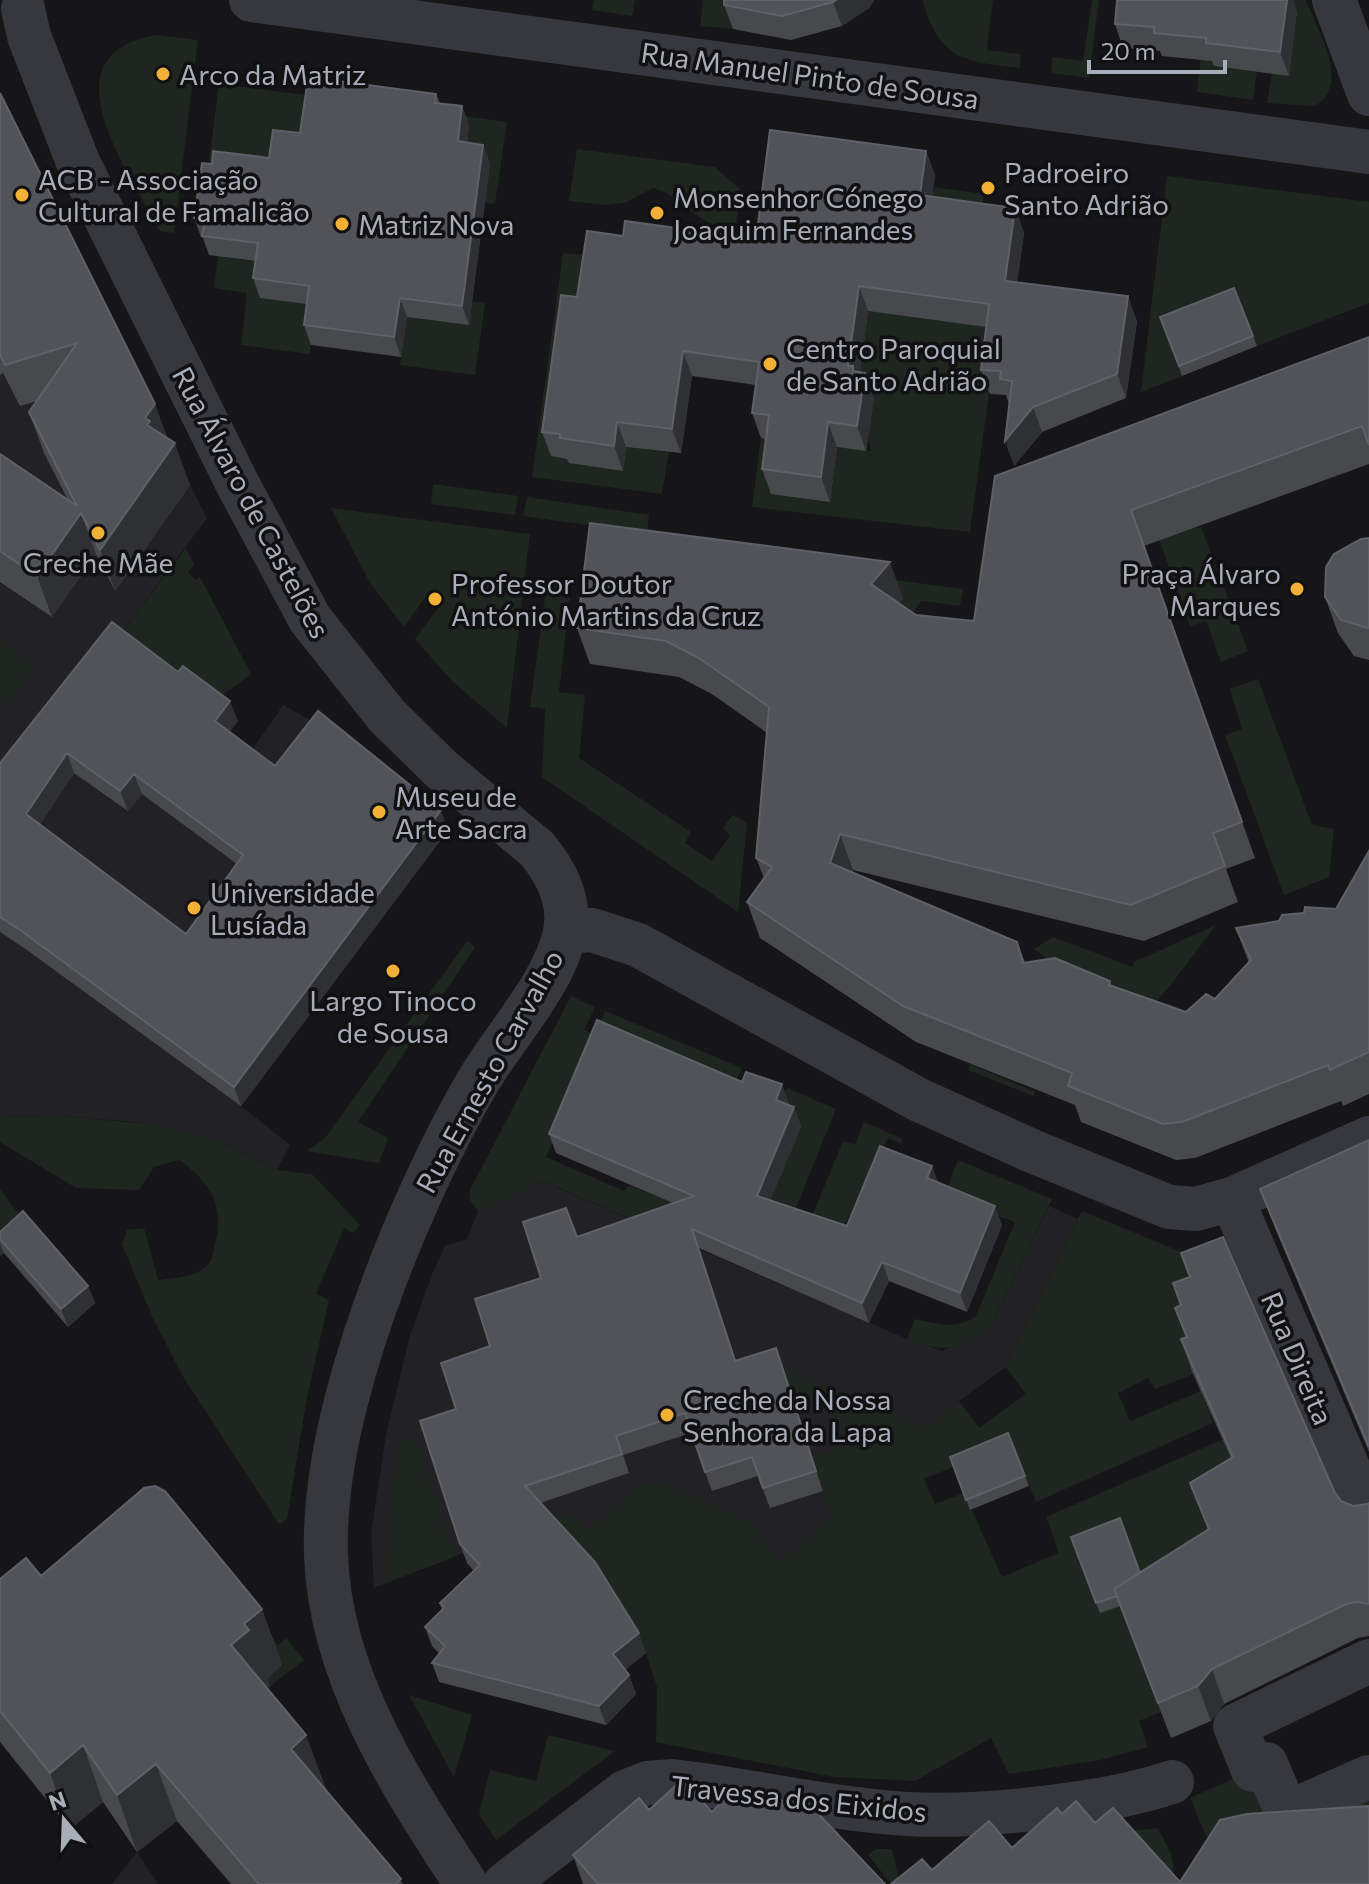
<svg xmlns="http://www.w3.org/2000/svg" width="1369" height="1884" viewBox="0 0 1369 1884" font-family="Commissioner,sans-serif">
	<rect width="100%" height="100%" fill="#161618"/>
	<path fill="#222225" d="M 107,324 L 162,466 L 190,485 L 207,518 L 121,634 L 238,721 L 223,741 L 246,759 L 283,705 L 314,722 L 412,874 L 241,1106 L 290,1145 L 277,1170 L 221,1142 L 136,1122 L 61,1116 L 0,1117 L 0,375 Z
		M 540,1180 L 907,1339 L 942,1351 L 990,1327 L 1049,1206 L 1078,1219 L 1006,1367 L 959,1401 L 798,1549 L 646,1653 L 499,1539 L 374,1588 L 371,1534 L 386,1435 L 410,1335 L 433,1272 L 445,1246 L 467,1239 L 478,1211 L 470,1200 L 470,1190 Z
		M 137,1852 L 158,1884 L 112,1884 Z"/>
	<path fill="#1e261f" d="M 594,0 L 635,0 L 632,16 L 592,10 Z
		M 703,0 L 733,0 L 733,29 L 700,26 Z
		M 922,0 L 993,0 L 987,50 L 1021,54 L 1020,68 C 963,61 941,61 922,0 Z
		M 1092,0 L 1099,0 L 1089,78 L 1051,73 L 1052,57 L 1083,61 Z
		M 1207,0 L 1214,66 L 1257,72 L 1253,100 L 1197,92 Z
		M 1284,0 L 1306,0 C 1317,31 1352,84 1315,106 L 1267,103 Z
		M 157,35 L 198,40 L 174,233 L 160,231 C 130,173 41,54 157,35 Z
		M 219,84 L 337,99 L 307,153 L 276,178 L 208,168 Z
		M 443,113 L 507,122 L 495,204 L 485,203 Z
		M 577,149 L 715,167 L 740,189 L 736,225 C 705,236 682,194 653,188 L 624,203 L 606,205 L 569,201 Z
		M 1167,176 L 1369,202 L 1369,303 L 1257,346 L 1238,298 L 1164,327 L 1182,376 L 1141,392 Z
		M 934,187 L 984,194 L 980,226 L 929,220 Z
		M 563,253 L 596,256 L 622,471 L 626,447 L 669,452 L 662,494 L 532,477 Z
		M 218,256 L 265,263 L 316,305 L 310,354 L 241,345 L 247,293 L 214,288 Z
		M 472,301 L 485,303 L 475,375 L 400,365 L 407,317 Z
		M 858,309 L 980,326 L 1000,313 L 970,532 L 752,507 L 761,438 L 778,440 L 830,501 L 837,447 L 871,451 L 857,390 L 863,345 Z
		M 1133,467 L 1191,512 L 1197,528 L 1201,527 L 1248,651 L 1221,662 L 1206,621 L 1190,626 Z
		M 433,484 L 518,496 L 515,515 L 431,504 Z
		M 527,497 L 649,515 L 647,533 L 523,516 Z
		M 331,508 L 530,534 L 507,728 L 453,682 L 415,639 L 445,599 L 430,591 L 404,627 L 370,583 Z
		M 606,542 L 963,589 L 960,606 L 921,601 L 901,632 L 885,620 L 902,598 Z
		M 186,548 L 194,565 L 188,572 L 195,580 L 200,577 L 251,674 L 223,695 L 188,669 L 181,678 L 121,634 Z
		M 547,583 L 571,585 L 559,692 L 585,695 L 579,758 L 691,832 L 685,843 L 712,861 L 730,836 L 723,828 L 733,815 L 747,823 L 738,912 L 542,777 L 545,709 L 530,707 Z
		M 0,640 L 34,665 L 4,709 L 0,706 Z
		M 1258,679 L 1312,825 L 1334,829 L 1329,877 L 1284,895 L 1225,735 L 1242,729 L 1230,689 Z
		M 1216,925 L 1170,986 L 1129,1031 L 1123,1016 L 1034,949 L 1053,937 L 1133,967 L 1134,962 Z
		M 467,941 L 475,947 L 358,1122 L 388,1138 L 379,1163 L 307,1151 L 325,1138 Z
		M 571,996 L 595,1007 L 584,1030 L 598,1037 L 546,1157 L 624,1191 L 629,1185 L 674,1203 L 672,1237 L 541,1180 L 521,1194 L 478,1211 L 470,1200 L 470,1190 Z
		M 605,1011 L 742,1068 L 689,1195 L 596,1031 Z
		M 970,1064 L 1035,1092 L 1033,1096 L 968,1070 Z
		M 787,1088 L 836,1109 L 793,1215 L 768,1206 L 801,1127 L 781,1101 Z
		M 61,1116 L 160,1125 L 221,1142 L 277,1170 L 312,1174 L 360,1225 L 353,1233 L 344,1228 L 316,1294 L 329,1300 L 307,1397 L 287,1519 L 279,1524 L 182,1375 L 152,1316 L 122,1244 L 127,1230 L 144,1228 L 158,1280 C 175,1278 200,1277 210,1262 C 213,1258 214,1248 215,1244 C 226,1207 209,1180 179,1160 L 154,1167 L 139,1190 L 76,1188 L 0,1142 L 0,1117 Z
		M 864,1122 L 903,1139 L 901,1144 L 888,1138 L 837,1240 L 806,1231 L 843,1141 L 855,1145 Z
		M 958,1160 L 1052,1199 L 990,1327 C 962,1351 941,1353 907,1339 L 915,1319 C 937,1324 957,1330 976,1316 L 1015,1222 L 944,1196 Z
		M 0,1189 L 30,1229 L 0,1255 Z
		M 1082,1211 L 1179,1251 L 1233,1261 L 1243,1268 L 1194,1288 L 1199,1372 L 1155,1389 L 1148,1378 L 1118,1393 L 1130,1421 L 1201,1391 L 1213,1423 L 1036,1502 L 1011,1443 L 924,1479 L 935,1504 L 964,1493 L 1002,1577 L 1059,1553 L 1046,1517 L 1235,1434 L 1246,1464 L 1215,1546 L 1161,1712 L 1139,1721 L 1148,1747 L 1100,1760 L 1009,1774 L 991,1738 L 915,1781 L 834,1777 L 656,1742 L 657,1687 L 646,1653 L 547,1521 L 568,1513 L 586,1531 L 642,1485 L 662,1481 L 754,1524 L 776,1564 L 832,1518 L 812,1457 L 847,1445 L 833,1406 L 790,1391 L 783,1368 L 928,1429 L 959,1401 L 979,1428 L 1026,1394 L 1006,1367 Z
		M 414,1438 L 454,1557 L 388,1582 L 386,1565 L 398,1443 Z
		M 263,1626 L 278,1645 L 286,1638 L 304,1660 L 270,1686 L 265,1681 L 283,1665 L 255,1632 Z
		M 409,1695 L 472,1715 L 454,1777 Z
		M 548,1735 L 615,1751 L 496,1840 L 479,1814 L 490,1770 L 536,1781 Z
		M 1266,1764 L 1287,1813 L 1369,1777 L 1369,1842 L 1220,1869 L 1190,1798 Z
		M 1158,1828 L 1171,1854 L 1174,1871 L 1160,1881 L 1088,1835 Z
		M 876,1849 L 892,1849 L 900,1884 L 891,1884 L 868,1855 Z"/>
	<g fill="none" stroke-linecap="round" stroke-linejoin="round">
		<path stroke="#37383d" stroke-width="44" d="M 251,0 L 1369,152
			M 1334,0 L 1369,94
			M 23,9 L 29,36 L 78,162 L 237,483 L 310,619 L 387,716 L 441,769 L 537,849 C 556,872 571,901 565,932 C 555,983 503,1038 477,1083 C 407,1204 321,1414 326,1555 C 330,1677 402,1786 466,1884
			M 565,932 L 592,930 L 638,945 L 919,1100 L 1032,1151 L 1169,1207 L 1196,1209 L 1232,1199 L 1369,1138
			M 1232,1199 L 1369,1516
			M 1369,1661 L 1235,1726 L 1253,1770 L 1266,1764 L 1287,1813 L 1369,1777
			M 505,1884 L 625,1792 L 647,1783 L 673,1781 C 751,1790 828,1809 907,1814 C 979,1818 1104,1805 1172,1782"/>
	</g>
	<path fill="#47494d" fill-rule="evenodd" d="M 724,0 L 874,0 L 869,8 L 842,26 L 791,40 L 733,29 L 724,5 Z
		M 1297,11 L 1289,76 L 1214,66 L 1212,61 L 1162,56 L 1160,51 L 1123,48 L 1115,24 Z
		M 329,87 L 436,94 L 440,103 L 462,106 L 469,126 L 467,142 L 483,145 L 490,164 L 469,325 L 407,317 L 401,357 L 311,345 L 304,325 L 307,304 L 260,298 L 253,278 L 256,261 L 209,255 L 203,238 L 201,237 L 194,218 L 212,164 L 269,158 L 300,133 Z
		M 0,93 L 190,485 L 115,591 L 96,554 L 52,617 L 0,582 L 0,454 L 68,500 L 44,453 L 29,412 L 37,401 L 20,406 L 3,373 L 0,375 Z
		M 926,151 L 935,176 L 932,197 L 1015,208 L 1024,233 L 1017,282 L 1137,321 L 1126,398 L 1042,432 L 1014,466 L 1009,404 L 1006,395 L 990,394 L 981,370 L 986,327 L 868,311 L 860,372 L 874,398 L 866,451 L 837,447 L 830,502 L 771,494 L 762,469 L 766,439 L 761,438 L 752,413 L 756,385 L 692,376 L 681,453 L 626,447 L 623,471 L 569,463 L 567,459 L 551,456 L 542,432 L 577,297 L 623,236 L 756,239 Z
		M 1234,288 L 1257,346 L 1182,376 L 1160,317 Z
		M 1369,337 L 1369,464 L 1144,546 L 1255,858 L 1226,869 L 1238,902 L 1144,941 L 853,870 L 852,873 L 1017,942 L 1025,962 L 1110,981 L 1112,986 L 1186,1012 L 1215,999 L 1249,963 L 1236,928 L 1279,921 L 1336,909 L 1369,851 L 1369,1094 L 1343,1106 L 1341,1101 L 1195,1158 L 1176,1160 L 1081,1122 L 1075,1105 L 916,1042 L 760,938 L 747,902 L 764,878 L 756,858 L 767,733 L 712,694 L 679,677 L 590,664 L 577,628 L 903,598 L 899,603 L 916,615 L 974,621 Z
		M 1369,538 L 1369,660 L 1354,656 L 1338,633 L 1325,597 Z
		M 238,721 L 229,732 L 275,766 L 448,830 L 241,1106 L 27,950 L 0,932 L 0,763 ZM 74,773 L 128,811 L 142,794 L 237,864 L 186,934 L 40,824 Z
		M 789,1103 L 789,1105 L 794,1107 L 801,1127 L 770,1201 L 847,1226 L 932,1166 L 938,1183 L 1002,1225 L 967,1312 L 889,1281 L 869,1323 L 699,1248 L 736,1361 L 776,1348 L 823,1491 L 770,1508 L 758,1476 L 712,1491 L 691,1433 L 623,1455 L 629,1473 L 540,1503 L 646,1653 L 625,1670 L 629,1675 L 636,1694 L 606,1725 L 439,1682 L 432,1663 L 439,1653 L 432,1646 L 425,1627 L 442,1610 L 440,1603 L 474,1571 L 467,1563 L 460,1544 L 456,1409 L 490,1346 L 541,1278 L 577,1237 L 673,1203 L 556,1153 L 549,1134 Z
		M 1369,1140 L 1369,1452 L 1273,1223 L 1260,1189 Z
		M 0,1232 L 88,1286 L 95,1303 L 68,1327 L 4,1253 L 0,1256 Z
		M 1175,1308 L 1341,1501 L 1353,1506 L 1367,1504 L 1369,1503 L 1369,1636 L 1358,1638 L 1224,1704 L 1211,1721 L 1171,1738 L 1120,1606 L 1100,1613 L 1071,1537 L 1140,1573 L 1208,1530 L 1190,1483 L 1231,1458 L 1193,1374 L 1181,1339 L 1186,1338 Z
		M 1008,1433 L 1029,1486 L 970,1510 L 950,1457 Z
		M 41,1576 L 262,1609 L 282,1665 L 267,1679 L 270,1686 L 267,1688 L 327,1792 L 403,1884 L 231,1884 L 177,1821 L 137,1852 L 103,1802 L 70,1829 L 0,1742 L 0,1579 Z
		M 649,1810 L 712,1812 L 885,1884 L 583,1884 L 573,1855 Z"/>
	<path fill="#2f3033" d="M 836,0 L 874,0 L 869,8 L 842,26 L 833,2 Z
		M 1287,0 L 1293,0 L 1297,11 L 1289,76 L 1280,52 Z
		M 462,106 L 469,126 L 465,160 L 458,141 Z
		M 483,145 L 490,164 L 469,325 L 462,306 Z
		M 926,151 L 935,176 L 929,220 L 920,195 Z
		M 1015,208 L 1024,233 L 1014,306 L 1005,281 Z
		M 859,286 L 868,311 L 859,381 L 865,373 L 874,398 L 866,451 L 857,426 L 848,366 Z
		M 1128,296 L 1137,321 L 1126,398 L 1117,374 Z
		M 400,298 L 407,317 L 401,357 L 394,337 Z
		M 683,351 L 692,376 L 681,453 L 672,429 Z
		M 155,404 L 170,445 L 175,443 L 190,485 L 115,591 L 100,550 L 145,418 Z
		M 1033,407 L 1042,432 L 1014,466 L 1005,441 Z
		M 617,422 L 626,447 L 623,471 L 614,446 Z
		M 828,422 L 837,447 L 830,502 L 821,477 Z
		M 81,513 L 96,554 L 52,617 L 37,576 Z
		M 890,562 L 903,598 L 884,620 L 871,584 Z
		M 230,701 L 238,721 L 222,741 L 215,721 Z
		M 67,753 L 74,773 L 34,834 L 26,814 Z
		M 134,774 L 142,794 L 128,811 L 120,791 Z
		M 441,810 L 448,830 L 241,1106 L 234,1087 Z
		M 840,834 L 853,870 L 843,899 L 830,863 Z
		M 782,1084 L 789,1103 L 783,1119 L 776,1100 Z
		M 794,1107 L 801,1127 L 764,1216 L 757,1196 Z
		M 932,1166 L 939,1186 L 927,1178 Z
		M 995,1206 L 1002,1225 L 967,1312 L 960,1293 Z
		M 0,1243 L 4,1253 L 0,1256 Z
		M 882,1262 L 889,1281 L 869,1323 L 862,1303 Z
		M 88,1286 L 95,1303 L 68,1327 L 61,1309 Z
		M 776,1348 L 783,1368 L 823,1491 L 816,1471 Z
		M 262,1609 L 282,1665 L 267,1679 L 270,1686 L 251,1701 L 231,1645 L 244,1624 Z
		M 639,1633 L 646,1653 L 620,1674 L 613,1654 Z
		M 1212,1669 L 1224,1704 L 1211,1721 L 1198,1686 Z
		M 629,1675 L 636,1694 L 606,1725 L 599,1706 Z
		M 306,1735 L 327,1791 L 291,1749 Z
		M 83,1745 L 103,1802 L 70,1829 L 50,1773 Z
		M 156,1764 L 177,1821 L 137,1852 L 117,1795 Z"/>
	<path fill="#525359" stroke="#5f6168" stroke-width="2" fill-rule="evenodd" d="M 724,0 L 836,0 L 833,2 L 782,16 L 724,5 Z
		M 1117,0 L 1287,0 L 1280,52 L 1206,43 L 1206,38 L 1154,33 L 1154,27 L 1115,24 Z
		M 330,80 L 436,94 L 435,103 L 462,106 L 458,141 L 483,145 L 462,306 L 400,298 L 394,337 L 304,325 L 309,286 L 253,278 L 258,243 L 202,236 L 205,220 L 194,218 L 202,163 L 212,164 L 213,151 L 269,158 L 273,130 L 300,133 L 307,85 L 329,87 Z
		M 0,93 L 155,404 L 145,418 L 150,421 L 147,425 L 175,443 L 100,550 L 81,513 L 37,576 L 0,551 L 0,454 L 77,506 L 29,412 L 77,343 L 5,365 L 0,355 Z
		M 770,130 L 926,151 L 920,195 L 1015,208 L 1005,281 L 1128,296 L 1117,374 L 1033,407 L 1005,441 L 1012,381 L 1000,379 L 1001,371 L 981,370 L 989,304 L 859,286 L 848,366 L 853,366 L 853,371 L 865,373 L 857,426 L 828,422 L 821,477 L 762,469 L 769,415 L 752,413 L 759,362 L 683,351 L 672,429 L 617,422 L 614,446 L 560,438 L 560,434 L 542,432 L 561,295 L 577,297 L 587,231 L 623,236 L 625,221 L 756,239 Z
		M 1234,288 L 1253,336 L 1179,366 L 1160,317 Z
		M 1369,337 L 1369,445 L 1362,426 L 1131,510 L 1242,822 L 1213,833 L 1225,866 L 1131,905 L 840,834 L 830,863 L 1017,942 L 1023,963 L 1055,958 L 1110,981 L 1109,985 L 1186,1012 L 1206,994 L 1215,999 L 1251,960 L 1236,928 L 1279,921 L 1282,915 L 1304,913 L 1305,907 L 1336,909 L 1369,851 L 1369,1052 L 1330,1070 L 1328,1065 L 1182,1122 L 1163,1124 L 1068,1086 L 1072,1073 L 903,1006 L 747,902 L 772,867 L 756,858 L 769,707 L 699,658 L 666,641 L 577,628 L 590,523 L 890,562 L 871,584 L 916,615 L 974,621 L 995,476 Z
		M 1369,538 L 1369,628 L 1368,628 L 1341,620 L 1325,597 L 1326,567 L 1334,554 L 1361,539 Z
		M 112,622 L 178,672 L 183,666 L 230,701 L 215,721 L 275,766 L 318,711 L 441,810 L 234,1087 L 20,930 L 0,917 L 0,763 ZM 67,753 L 120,791 L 134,774 L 243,855 L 186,934 L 26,814 Z
		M 597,1020 L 742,1082 L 746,1072 L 782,1084 L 776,1100 L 794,1107 L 757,1196 L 847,1226 L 880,1146 L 932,1166 L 927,1178 L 995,1206 L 960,1293 L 882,1262 L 862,1303 L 692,1229 L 735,1361 L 776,1348 L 816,1471 L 763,1488 L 752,1457 L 705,1472 L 685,1413 L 616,1436 L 622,1454 L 525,1486 L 595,1562 L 639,1633 L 613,1654 L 629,1675 L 599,1706 L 432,1663 L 445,1646 L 425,1627 L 444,1608 L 440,1603 L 480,1565 L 460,1544 L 420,1421 L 456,1409 L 441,1363 L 490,1346 L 475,1299 L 541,1278 L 523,1222 L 566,1208 L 577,1237 L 694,1196 L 549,1134 Z
		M 1369,1140 L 1369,1447 L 1260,1189 Z
		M 23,1211 L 88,1286 L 61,1309 L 0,1239 L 0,1232 Z
		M 1223,1237 L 1334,1491 L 1341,1501 L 1353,1506 L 1367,1504 L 1369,1503 L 1369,1604 L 1357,1602 L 1346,1604 L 1212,1669 L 1198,1686 L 1158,1703 L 1114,1589 L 1209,1529 L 1190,1483 L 1233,1457 L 1181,1339 L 1187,1337 L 1175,1308 L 1181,1305 L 1173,1283 L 1190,1277 L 1181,1253 Z
		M 1008,1433 L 1025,1476 L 966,1500 L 950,1457 Z
		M 155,1486 L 165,1491 L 262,1609 L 244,1624 L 249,1630 L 231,1645 L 306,1735 L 291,1749 L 401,1879 L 395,1884 L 259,1884 L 156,1764 L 117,1795 L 83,1745 L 50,1773 L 0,1711 L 0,1579 L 26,1558 L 41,1576 L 144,1488 Z
		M 1120,1518 L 1140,1573 L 1114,1589 L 1117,1596 L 1096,1603 L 1071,1537 Z
		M 682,1780 L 712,1812 L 732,1792 L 810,1805 L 885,1884 L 598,1884 L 573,1855 L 639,1798 L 649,1810 Z
		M 1076,1801 L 1095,1823 L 1113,1808 L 1180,1882 L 1220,1820 L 1247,1814 L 1369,1806 L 1369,1884 L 891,1884 L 922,1859 L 932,1870 L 989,1821 L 1012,1848 L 1057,1808 L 1062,1814 Z"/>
	<g fill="#f2b134" stroke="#111113" stroke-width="3">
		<circle cx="163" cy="74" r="8"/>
		<circle cx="988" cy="188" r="8"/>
		<circle cx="22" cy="195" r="8"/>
		<circle cx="657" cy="213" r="8"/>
		<circle cx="342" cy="224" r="8"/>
		<circle cx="770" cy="364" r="8"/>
		<circle cx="98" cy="533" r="8"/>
		<circle cx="1297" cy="589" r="8"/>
		<circle cx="435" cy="599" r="8"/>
		<circle cx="379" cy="812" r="8"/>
		<circle cx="194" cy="908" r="8"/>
		<circle cx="393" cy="971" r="8"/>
		<circle cx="667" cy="1415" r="8"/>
	</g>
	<g text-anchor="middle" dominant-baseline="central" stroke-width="7" stroke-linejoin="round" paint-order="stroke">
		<g font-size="28" fill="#a8adb8" stroke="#111113" text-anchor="start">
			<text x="179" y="74">Arco da Matriz</text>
			<text x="1004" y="172">Padroeiro<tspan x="1004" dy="32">Santo Adrião</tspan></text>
			<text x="38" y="179">ACB - Associação<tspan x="38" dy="32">Cultural de Famalicão</tspan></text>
			<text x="673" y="197">Monsenhor Cónego<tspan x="673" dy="32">Joaquim Fernandes</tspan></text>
			<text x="358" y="224">Matriz Nova</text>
			<text x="786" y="348">Centro Paroquial<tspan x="786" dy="32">de Santo Adrião</tspan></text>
			<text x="98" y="562" text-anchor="middle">Creche Mãe</text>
			<text x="1281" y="573" text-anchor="end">Praça Álvaro<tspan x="1281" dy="32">Marques</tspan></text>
			<text x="451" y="583">Professor Doutor<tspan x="451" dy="32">António Martins da Cruz</tspan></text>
			<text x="395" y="796">Museu de<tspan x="395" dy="32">Arte Sacra</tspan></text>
			<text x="210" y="892">Universidade<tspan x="210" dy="32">Lusíada</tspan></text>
			<text x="393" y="1000" text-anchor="middle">Largo Tinoco<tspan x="393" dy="32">de Sousa</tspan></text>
			<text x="683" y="1399">Creche da Nossa<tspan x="683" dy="32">Senhora da Lapa</tspan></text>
		</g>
		<g font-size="28" fill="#a8adb8" stroke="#111113">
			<text transform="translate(810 75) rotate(8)">Rua Manuel Pinto de Sousa</text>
			<text transform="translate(252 502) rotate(62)">Rua Álvaro de Castelões</text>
			<text transform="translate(489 1071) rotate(-61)">Rua Ernesto Carvalho</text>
			<text transform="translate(1298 1358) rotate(67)">Rua Direita</text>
			<text transform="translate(799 1798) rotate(6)">Travessa dos Eixidos</text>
		</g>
	</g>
	<g transform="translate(64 1820) rotate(341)" stroke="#111113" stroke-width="6" paint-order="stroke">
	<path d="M0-6L14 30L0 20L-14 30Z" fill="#a8adb8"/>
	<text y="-12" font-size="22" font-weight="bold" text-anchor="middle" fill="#a8adb8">N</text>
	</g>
	<path d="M1089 60v12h136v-12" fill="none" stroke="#a8adb8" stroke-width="4"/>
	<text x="1101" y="60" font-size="24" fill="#a8adb8" stroke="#111113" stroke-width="6" paint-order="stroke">20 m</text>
</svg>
